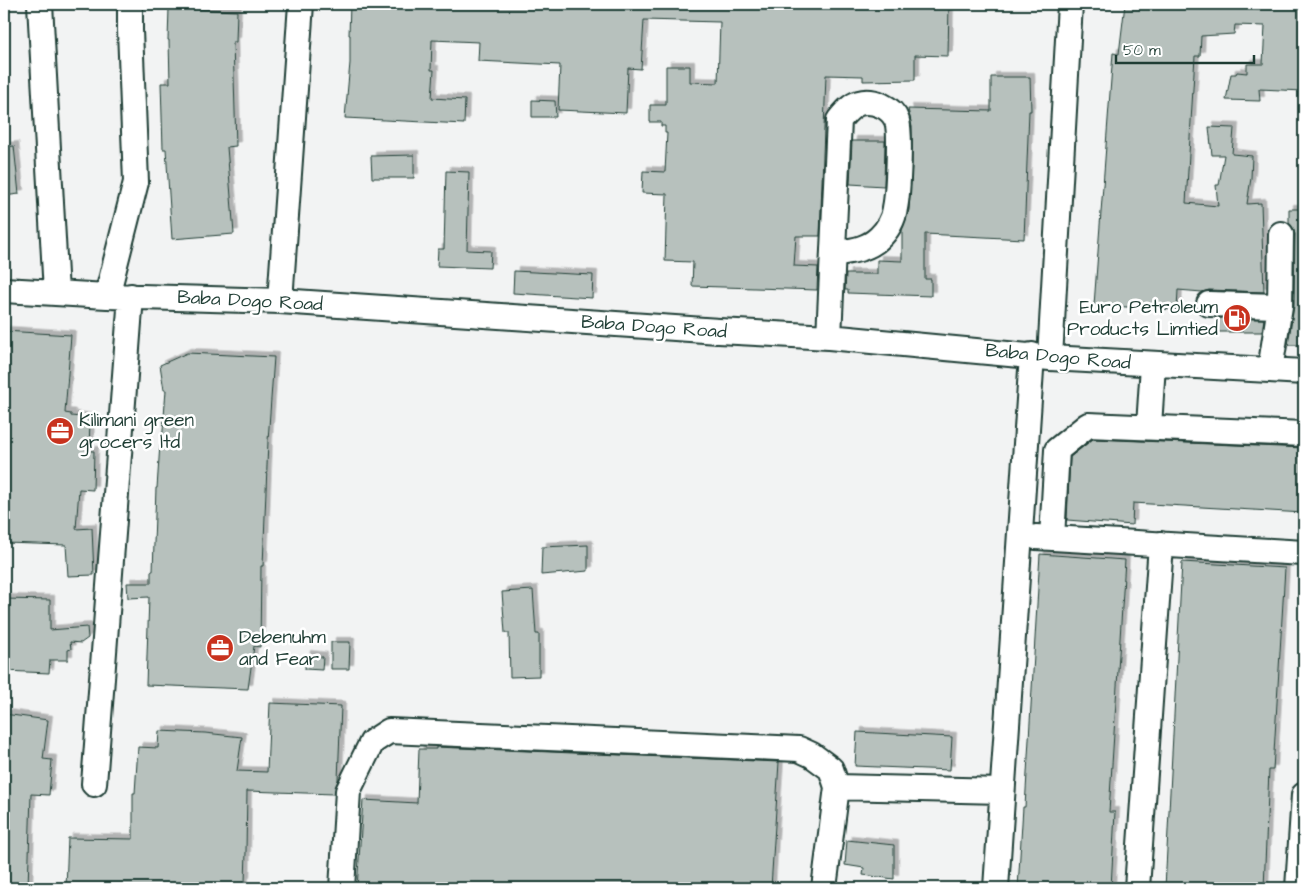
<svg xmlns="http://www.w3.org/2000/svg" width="1308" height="892" viewBox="0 0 1308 892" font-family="'Architects Daughter',sans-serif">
	<defs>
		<filter id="shadow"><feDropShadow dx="4.5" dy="-4.5" stdDeviation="0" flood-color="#0004"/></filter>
	</defs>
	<rect width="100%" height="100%" fill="#f2f3f3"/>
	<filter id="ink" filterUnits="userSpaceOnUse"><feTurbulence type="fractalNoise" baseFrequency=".02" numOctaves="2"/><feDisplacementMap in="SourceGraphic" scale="10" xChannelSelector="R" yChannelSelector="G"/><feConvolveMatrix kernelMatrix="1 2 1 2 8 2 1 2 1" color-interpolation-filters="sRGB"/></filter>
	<g filter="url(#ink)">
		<path fill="#b7c1bd" stroke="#1f3d34" filter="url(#shadow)" d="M 350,4 L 949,4 L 948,56 L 915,55 L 915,80 L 863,81 L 863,76 L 826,75 L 820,236 L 796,236 L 794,266 L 818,267 L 817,290 L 692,286 L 693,262 L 665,261 L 667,194 L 642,193 L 643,171 L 665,172 L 667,133 L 665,133 L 665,126 L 661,126 L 661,122 L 650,122 L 650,105 L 666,105 L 666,66 L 690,66 L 690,82 L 718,83 L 720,22 L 644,20 L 641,69 L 628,68 L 626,113 L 558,110 L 560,65 L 478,61 L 479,42 L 432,40 L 431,70 L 434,70 L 432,98 L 465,100 L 464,124 L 345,118 L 350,63 L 350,35 L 349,35 Z
			M 1125,4 L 1203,4 L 1231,5 L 1231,8 L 1272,9 L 1272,4 L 1303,4 L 1304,91 L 1259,89 L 1260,101 L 1226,100 L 1231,74 L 1236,74 L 1237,72 L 1247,73 L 1247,64 L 1263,64 L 1265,26 L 1235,25 L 1234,34 L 1201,36 L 1200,56 L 1195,56 L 1186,203 L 1218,206 L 1216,185 L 1219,185 L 1224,155 L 1212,155 L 1209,127 L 1234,128 L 1232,154 L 1252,156 L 1251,178 L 1247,204 L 1261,203 L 1264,292 L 1209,290 L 1202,292 L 1178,290 L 1177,310 L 1094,305 L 1113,53 L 1119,54 Z
			M 169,8 L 237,11 L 236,42 L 233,42 L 236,146 L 227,147 L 234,234 L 172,239 L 166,149 L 163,149 L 161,83 L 170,83 L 169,40 L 168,40 Z
			M 991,77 L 1030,77 L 1031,111 L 1029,111 L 1024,239 L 925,234 L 925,279 L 931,279 L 931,296 L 848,293 L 848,290 L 845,290 L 846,274 L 877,274 L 877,260 L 902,261 L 902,230 L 909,210 L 912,164 L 912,127 L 908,109 L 991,111 Z
			M 532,100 L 555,101 L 556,117 L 532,117 Z
			M 852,141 L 885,141 L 884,186 L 850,184 Z
			M 14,146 L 19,194 L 4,196 L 4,147 Z
			M 414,155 L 414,178 L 372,178 L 371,156 Z
			M 446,171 L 469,172 L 467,250 L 491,251 L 490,268 L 437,266 L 438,249 L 444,249 Z
			M 1289,209 L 1304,209 L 1304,345 L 1288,345 L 1294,306 L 1295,234 L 1293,228 L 1289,223 Z
			M 514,271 L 593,275 L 592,298 L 513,293 Z
			M 1218,318 L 1264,319 L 1262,332 L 1218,332 Z
			M 4,331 L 71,335 L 65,413 L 71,414 L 71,416 L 90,418 L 89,451 L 94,451 L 93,490 L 79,489 L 76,529 L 92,528 L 94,575 L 68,576 L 66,545 L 4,543 Z
			M 187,353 L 274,357 L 268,441 L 263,566 L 261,566 L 260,647 L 254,646 L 248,689 L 146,685 L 149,597 L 128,598 L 127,583 L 151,583 L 151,571 L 153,571 L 156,488 L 157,488 L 160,444 L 162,444 L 166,390 L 164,390 L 160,365 Z
			M 1093,439 L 1304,448 L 1304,513 L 1133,503 L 1132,525 L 1067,520 L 1070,457 Z
			M 588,545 L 588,571 L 541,575 L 542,547 Z
			M 1040,554 L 1125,560 L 1109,812 L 1115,812 L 1111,888 L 1018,888 L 1023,807 L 1025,807 Z
			M 1182,562 L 1285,568 L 1273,770 L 1269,770 L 1264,888 L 1165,888 Z
			M 533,590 L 536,634 L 539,634 L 539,676 L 510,677 L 509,633 L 505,633 L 502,592 Z
			M 4,599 L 50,600 L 50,630 L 87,627 L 88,638 L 81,643 L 70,642 L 71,649 L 68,650 L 68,660 L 50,660 L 49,673 L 4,671 Z
			M 331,642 L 350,642 L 349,669 L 331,669 Z
			M 306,655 L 323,657 L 322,670 L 305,669 Z
			M 270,703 L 341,706 L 338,780 L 334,794 L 247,791 L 246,852 L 245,882 L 244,882 L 243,888 L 66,888 L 68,838 L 133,839 L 133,793 L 135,793 L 138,747 L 158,748 L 159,731 L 205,733 L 242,737 L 237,771 L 267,772 Z
			M 4,714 L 48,720 L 43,759 L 52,760 L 49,795 L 31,794 L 28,888 L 4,888 Z
			M 857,732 L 952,737 L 950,770 L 855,766 Z
			M 436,747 L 779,762 L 771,888 L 357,888 L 363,800 L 417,803 L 419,749 L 436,749 Z
			M 847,840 L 894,845 L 894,879 L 863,875 L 864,868 L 845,865 Z"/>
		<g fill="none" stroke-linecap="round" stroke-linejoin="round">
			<g stroke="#1f3d34" stroke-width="28">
				<path id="minor" d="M 40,4 L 56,293
					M 4,290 L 107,296 L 280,301 L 719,331 L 829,337 L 1050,358 L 1304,372
					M 107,296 L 136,182 L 130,30 L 130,4
					M 280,301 L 301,4
					M 1209,304 L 1280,306 L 1270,370
					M 1280,306 L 1281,234
					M 829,337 L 839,120 C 845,113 850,106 859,103 C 873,99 892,107 897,121 C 901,133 898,194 895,208 C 894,219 887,231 879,238 C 867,250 849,251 833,254
					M 1050,358 L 1070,4
					M 1149,426 L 1153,365
					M 1036,537 L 1304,553
					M 1052,538 L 1057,450 L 1088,425 L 1304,434
					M 94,784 L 131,296
					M 837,787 L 1002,791
					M 342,888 L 348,791 L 372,742 L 389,731 L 799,749 L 812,755 L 831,769 L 837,787 L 824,888
					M 996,888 L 1032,355
					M 1137,888 L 1161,544
					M 1298,888 L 1304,795"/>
			</g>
			<use href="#minor" stroke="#fff" stroke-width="24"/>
		</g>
	</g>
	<defs>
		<g id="fuel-disc" transform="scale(1.4375)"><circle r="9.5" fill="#c8321e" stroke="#fff"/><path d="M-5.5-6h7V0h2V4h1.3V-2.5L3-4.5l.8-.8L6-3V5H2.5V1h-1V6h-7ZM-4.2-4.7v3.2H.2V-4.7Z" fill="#fff"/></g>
		<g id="office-disc" transform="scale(1.4375)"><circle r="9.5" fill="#c8321e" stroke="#fff"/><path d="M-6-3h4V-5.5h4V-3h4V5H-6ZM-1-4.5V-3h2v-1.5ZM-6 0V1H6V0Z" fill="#fff"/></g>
	</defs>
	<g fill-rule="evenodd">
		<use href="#fuel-disc" x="1237" y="318"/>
		<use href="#office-disc" x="60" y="431"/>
		<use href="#office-disc" x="220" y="648"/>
	</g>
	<g text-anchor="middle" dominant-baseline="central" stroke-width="5" stroke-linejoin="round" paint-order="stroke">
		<g font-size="19" fill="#1f3d34" stroke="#fff">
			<text transform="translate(250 301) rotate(3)">Baba Dogo Road</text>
			<text transform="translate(654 327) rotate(4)">Baba Dogo Road</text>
			<text transform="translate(1058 357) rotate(5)">Baba Dogo Road</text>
		</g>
		<g font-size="19" fill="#1f3d34" stroke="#fff" text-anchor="start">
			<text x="1218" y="307" text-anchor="end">Euro Petroleum<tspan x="1218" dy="22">Products Limtied</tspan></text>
			<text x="79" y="420">Kilimani green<tspan x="79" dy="22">grocers ltd</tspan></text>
			<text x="239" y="637">Debenuhm<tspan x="239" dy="22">and Fear</tspan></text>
		</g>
	</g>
	<rect width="1308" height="892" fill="none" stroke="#fff" stroke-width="20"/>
	<rect x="10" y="10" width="1288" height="872" fill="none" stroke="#1f3d34" stroke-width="2" filter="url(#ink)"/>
	<path d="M1116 55v8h138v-8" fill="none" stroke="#1f3d34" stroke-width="2.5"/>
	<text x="1123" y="55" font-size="15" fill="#1f3d34" stroke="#ffffff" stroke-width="4" paint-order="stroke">50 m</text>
</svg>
